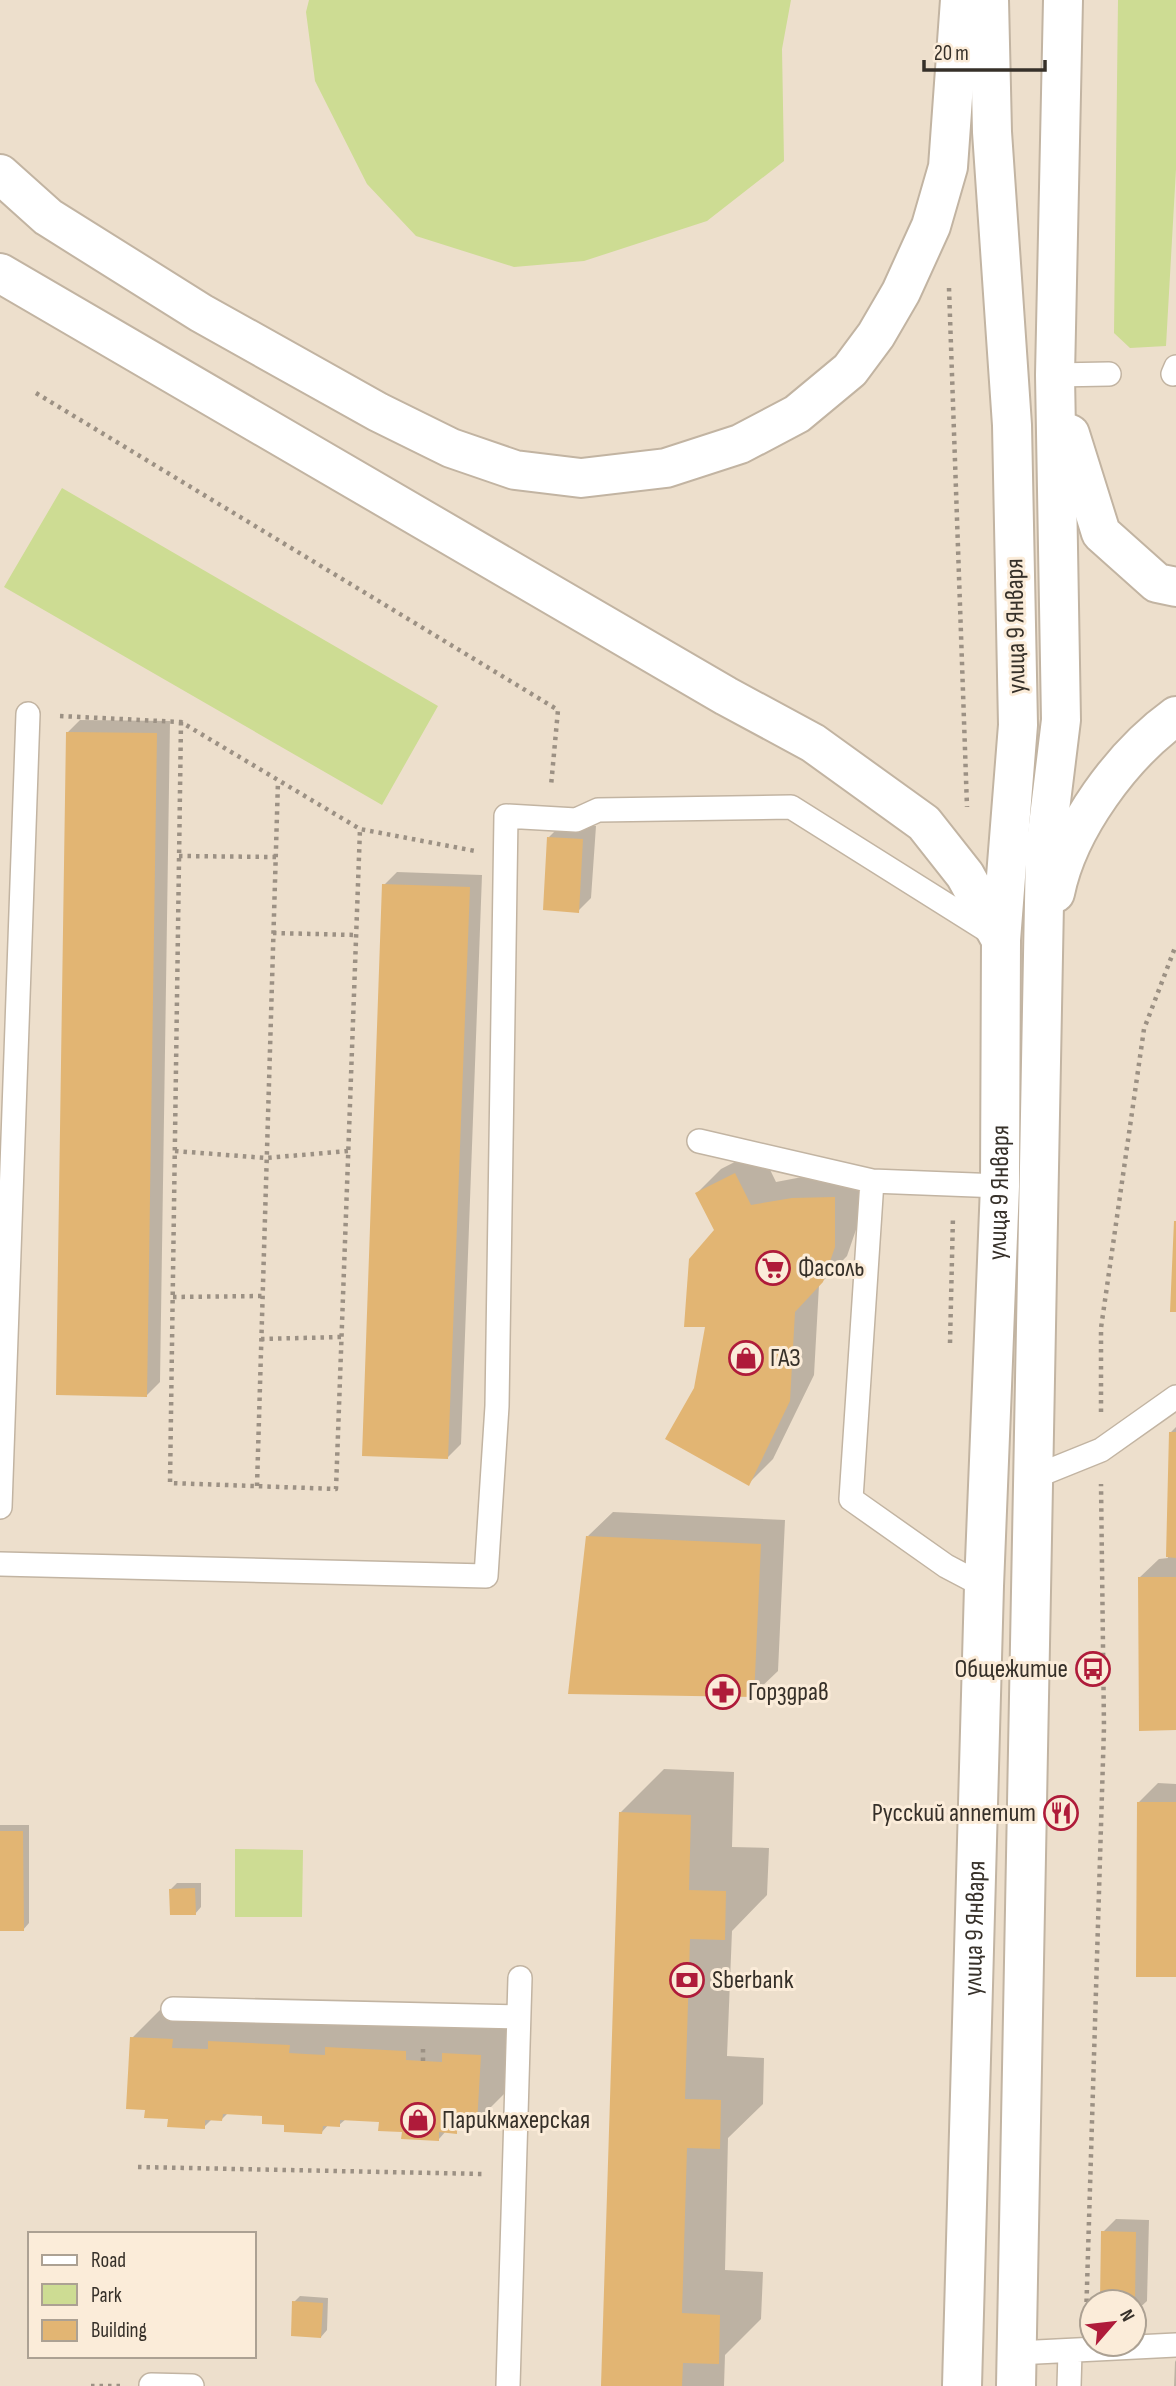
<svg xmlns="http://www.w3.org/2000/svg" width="1176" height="2386" viewBox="0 0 1176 2386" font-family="'Sofia Sans Condensed',sans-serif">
	<rect width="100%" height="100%" fill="#eddfcc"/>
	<path fill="#cddc93" d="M 309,0 L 791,0 L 782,49 L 784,161 L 707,221 L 584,261 L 514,267 L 416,236 L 367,184 L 315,81 L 306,12 Z
		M 1118,0 L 1176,0 L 1176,169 L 1166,346 L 1130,348 L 1114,333 Z
		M 62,488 L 438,706 L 382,805 L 4,587 Z
		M 235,1849 L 303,1850 L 302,1917 L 235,1917 Z"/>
	<path fill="#0003" d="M 80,720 L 170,721 L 160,1382 L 147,1395 L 67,733 Z
		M 562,824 L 596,826 L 591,898 L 578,911 L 549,837 Z
		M 397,872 L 482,875 L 461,1444 L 448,1457 L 384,885 Z
		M 760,1149 L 776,1182 L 818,1174 L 859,1173 L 859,1221 L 847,1256 L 819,1285 L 814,1375 L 773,1459 L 748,1484 L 696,1388 L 707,1325 L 716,1230 L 697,1193 L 721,1169 Z
		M 1176,1427 L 1176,1729 L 1139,1578 L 1159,1559 L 1168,1558 L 1171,1432 Z
		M 613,1512 L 785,1520 L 778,1671 L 753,1695 L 588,1536 Z
		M 664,1769 L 734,1772 L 732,1847 L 769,1848 L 767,1895 L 732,1931 L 727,2056 L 764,2058 L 763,2104 L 728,2138 L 725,2270 L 763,2272 L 761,2319 L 725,2355 L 724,2386 L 603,2386 L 620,1813 Z
		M 1158,1783 L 1176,1784 L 1176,1976 L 1138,1803 Z
		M 0,1825 L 29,1825 L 29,1923 L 23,1930 L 0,1930 Z
		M 177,1883 L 201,1883 L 201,1907 L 195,1914 L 171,1889 Z
		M 171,1999 L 519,2017 L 516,2082 L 477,2121 L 467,2121 L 456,2132 L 446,2131 L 439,2139 L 381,2121 L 346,2119 L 339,2125 L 329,2124 L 321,2133 L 264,2115 L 229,2112 L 222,2119 L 212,2119 L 204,2127 L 169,2118 L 132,2038 Z
		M 1116,2219 L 1149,2220 L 1147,2301 L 1134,2313 L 1134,2302 L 1102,2302 L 1103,2232 Z
		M 300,2296 L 328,2298 L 327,2330 L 321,2337 L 294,2302 Z
		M 1176,2360 L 1176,2386 L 1174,2386 L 1175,2362 Z"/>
	<path fill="#e2b573" d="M 66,732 L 157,733 L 147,1397 L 56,1395 Z
		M 547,837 L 583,839 L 579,913 L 543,910 Z
		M 382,884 L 470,887 L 448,1459 L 362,1456 Z
		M 735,1173 L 751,1205 L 792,1198 L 835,1197 L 835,1247 L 823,1282 L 795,1312 L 790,1401 L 749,1486 L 665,1439 L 694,1388 L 705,1327 L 684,1327 L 689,1259 L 714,1230 L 695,1193 Z
		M 1174,1221 L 1176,1221 L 1176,1312 L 1170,1312 Z
		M 1169,1432 L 1176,1432 L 1176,1558 L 1166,1557 Z
		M 586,1536 L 761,1544 L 754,1697 L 568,1694 Z
		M 1138,1577 L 1176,1577 L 1176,1730 L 1139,1731 Z
		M 1137,1802 L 1176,1802 L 1176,1977 L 1136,1977 Z
		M 619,1812 L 691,1815 L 689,1890 L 726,1891 L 725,1940 L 690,1939 L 685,2099 L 721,2100 L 720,2149 L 687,2148 L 682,2313 L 720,2315 L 719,2364 L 683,2363 L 682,2386 L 601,2386 Z
		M 0,1831 L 23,1831 L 24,1931 L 0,1931 Z
		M 195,1888 L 196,1915 L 170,1915 L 169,1889 Z
		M 130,2037 L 173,2039 L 172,2048 L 208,2049 L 208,2041 L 290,2045 L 289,2053 L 306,2054 L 325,2055 L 325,2047 L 406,2051 L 406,2060 L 442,2062 L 442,2053 L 481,2055 L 477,2123 L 457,2122 L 457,2134 L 439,2132 L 439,2141 L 401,2139 L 402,2132 L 378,2131 L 379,2122 L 340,2120 L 340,2127 L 323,2126 L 322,2134 L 284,2132 L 284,2125 L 262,2124 L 262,2116 L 223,2114 L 222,2121 L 205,2120 L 205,2129 L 167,2127 L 168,2119 L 144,2118 L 145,2110 L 126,2109 Z
		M 1101,2231 L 1136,2232 L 1135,2302 L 1100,2302 Z
		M 292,2301 L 323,2303 L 321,2338 L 291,2336 Z"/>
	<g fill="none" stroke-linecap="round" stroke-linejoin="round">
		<g stroke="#c2b4a2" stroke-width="26">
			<path id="lane" d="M 1173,374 L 1176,367
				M 1055,375 L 1109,374
				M 699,1141 L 872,1181 L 1000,1186
				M 872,1181 L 851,1499 L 946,1566 L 984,1586
				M 1034,1477 L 1101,1450 L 1176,1397
				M 0,1507 L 28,714
				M 0,1564 L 486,1576 L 497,1406 L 506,816 L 576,820 L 598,810 L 791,807 L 993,934
				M 173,2009 L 518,2017
				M 1017,2353 L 1176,2345
				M 151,2385 L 192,2386
				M 508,2386 L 520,1978
				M 1069,2386 L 1070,2352"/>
		</g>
		<g stroke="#c2b4a2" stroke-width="42">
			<g id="secondary">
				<path d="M 0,174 L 48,217 L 201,313 L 378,412 L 451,448 L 515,470 L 581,478 L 666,468 L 740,444 L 797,414 L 850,370 L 876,335 L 901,292 L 931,226 L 948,167 L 960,0"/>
				<path d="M 0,273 L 726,696 L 813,743 L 924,823 L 965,875 L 1001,940"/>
				<path d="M 1070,434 L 1101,533 L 1157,583 L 1176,587"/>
				<path d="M 1055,893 C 1068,828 1122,755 1176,716"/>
				<path id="s1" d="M 962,2386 L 984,1586 L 1000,1186 L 1001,940 L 1018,725 L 1012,425 L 992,132 L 989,0"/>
				<path d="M 1016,2386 L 1045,850 L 1061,720 L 1055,375 L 1063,0"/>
			</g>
		</g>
		<path stroke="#9c9184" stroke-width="4.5" stroke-dasharray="3.5 5" stroke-linecap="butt" d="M 949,288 L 967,807
			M 36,393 L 558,710 L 551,786
			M 60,716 L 181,722 L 360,829 L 475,851
			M 181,722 L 170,1483 L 336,1489 L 360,829
			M 179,856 L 276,857
			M 273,933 L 356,935
			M 175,1151 L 266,1158 L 348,1151
			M 173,1297 L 262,1296
			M 261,1339 L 342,1337
			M 950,1343 L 953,1216
			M 1101,1412 L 1101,1328 L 1144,1029 L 1176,945
			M 257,1486 L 278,781
			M 423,2061 L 423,2044
			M 138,2167 L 484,2174
			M 1086,2319 L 1104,1727 L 1101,1484
			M 91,2386 L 122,2386"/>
		<use href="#lane" stroke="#fff" stroke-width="23"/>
		<use href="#secondary" stroke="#fff" stroke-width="38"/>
	</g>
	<defs>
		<g id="supermarket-ring" transform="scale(1.75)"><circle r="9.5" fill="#fbecd9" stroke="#af1b3a" stroke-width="1.5"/><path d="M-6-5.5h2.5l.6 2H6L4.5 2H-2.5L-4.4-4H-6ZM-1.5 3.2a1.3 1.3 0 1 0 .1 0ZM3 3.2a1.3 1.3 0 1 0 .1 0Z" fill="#af1b3a"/></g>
		<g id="shop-ring" transform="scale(1.75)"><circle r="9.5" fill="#fbecd9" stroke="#af1b3a" stroke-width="1.5"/><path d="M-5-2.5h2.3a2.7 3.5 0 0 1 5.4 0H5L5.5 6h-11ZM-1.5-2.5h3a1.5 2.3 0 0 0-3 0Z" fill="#af1b3a"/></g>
		<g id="bus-ring" transform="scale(1.75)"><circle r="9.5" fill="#fbecd9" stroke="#af1b3a" stroke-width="1.5"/><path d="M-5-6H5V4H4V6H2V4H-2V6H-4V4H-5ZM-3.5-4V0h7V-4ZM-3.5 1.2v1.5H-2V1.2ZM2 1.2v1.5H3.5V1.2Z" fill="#af1b3a"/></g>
		<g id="pharmacy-ring" transform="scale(1.75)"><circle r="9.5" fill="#fbecd9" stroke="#af1b3a" stroke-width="1.5"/><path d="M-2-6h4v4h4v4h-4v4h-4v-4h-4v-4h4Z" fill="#af1b3a"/></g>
		<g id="restaurant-ring" transform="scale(1.75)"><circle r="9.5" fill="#fbecd9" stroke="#af1b3a" stroke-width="1.5"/><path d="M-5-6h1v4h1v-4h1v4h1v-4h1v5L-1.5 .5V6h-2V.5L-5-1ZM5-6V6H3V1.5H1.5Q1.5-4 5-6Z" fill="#af1b3a"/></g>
		<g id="bank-ring" transform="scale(1.75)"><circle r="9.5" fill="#fbecd9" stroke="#af1b3a" stroke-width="1.5"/><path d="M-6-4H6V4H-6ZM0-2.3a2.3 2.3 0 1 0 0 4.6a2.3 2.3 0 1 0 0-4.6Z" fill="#af1b3a"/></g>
	</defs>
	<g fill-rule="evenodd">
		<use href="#supermarket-ring" x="773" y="1268"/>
		<use href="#shop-ring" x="746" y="1358"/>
		<use href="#bus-ring" x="1093" y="1669"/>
		<use href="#pharmacy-ring" x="723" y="1692"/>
		<use href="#restaurant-ring" x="1061" y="1813"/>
		<use href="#bank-ring" x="687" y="1980"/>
		<use href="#shop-ring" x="418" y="2120"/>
	</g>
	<g text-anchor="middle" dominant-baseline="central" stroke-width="6" stroke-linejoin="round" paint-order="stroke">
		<g font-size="26" fill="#363029" stroke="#fbecd9">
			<text transform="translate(1016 626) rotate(-91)">улица 9 Января</text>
			<text stroke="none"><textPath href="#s1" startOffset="1194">улица 9 Января</textPath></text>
			<text stroke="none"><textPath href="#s1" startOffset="458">улица 9 Января</textPath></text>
		</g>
		<g font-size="26" fill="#363029" stroke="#fbecd9" text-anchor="start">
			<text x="798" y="1268">Фасоль</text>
			<text x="770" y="1358">ГАЗ</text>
			<text x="1068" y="1669" text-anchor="end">Общежитие</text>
			<text x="748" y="1692">Горздрав</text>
			<text x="1036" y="1813" text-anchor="end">Русский аппетит</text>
			<text x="712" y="1980">Sberbank</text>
			<text x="442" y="2120">Парикмахерская</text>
		</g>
	</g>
	<rect x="28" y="2232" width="228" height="126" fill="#fbecd9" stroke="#aca193" stroke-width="2"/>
	<rect x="42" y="2255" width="35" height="10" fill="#ffffff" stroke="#aca193" stroke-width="2"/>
	<text x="91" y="2267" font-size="21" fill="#363029">Road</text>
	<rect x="42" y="2284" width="35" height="21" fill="#cddc93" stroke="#aca193" stroke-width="2"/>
	<text x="91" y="2302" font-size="21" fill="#363029">Park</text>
	<rect x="42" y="2320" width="35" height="21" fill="#e2b573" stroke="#aca193" stroke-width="2"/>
	<text x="91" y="2337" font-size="21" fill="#363029">Building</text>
	<g transform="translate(1113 2323) rotate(62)"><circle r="33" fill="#fbecd9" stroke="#aca193" stroke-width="2"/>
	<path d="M0-5L12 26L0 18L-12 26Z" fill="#af1b3a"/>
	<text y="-10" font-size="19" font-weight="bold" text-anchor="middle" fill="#363029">N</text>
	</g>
	<path d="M924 60v10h121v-10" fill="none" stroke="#363029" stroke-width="3.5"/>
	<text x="934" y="60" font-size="21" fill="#363029" stroke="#fbecd9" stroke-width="5" paint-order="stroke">20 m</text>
</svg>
